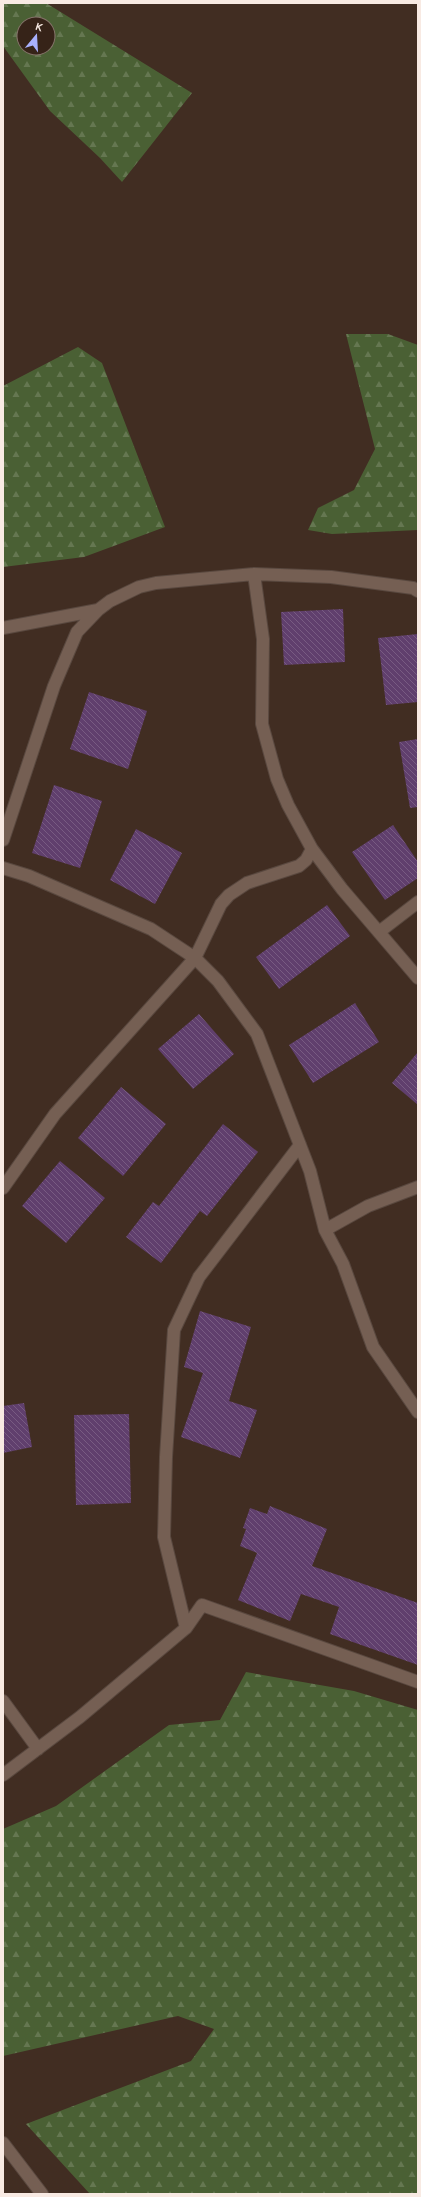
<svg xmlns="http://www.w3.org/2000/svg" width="421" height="2197" viewBox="0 0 421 2197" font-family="Karla,sans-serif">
	<defs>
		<pattern id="forest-firs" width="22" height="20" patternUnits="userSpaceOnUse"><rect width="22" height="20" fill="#4a6034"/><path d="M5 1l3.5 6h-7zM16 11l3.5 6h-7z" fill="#657751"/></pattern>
		<pattern id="building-back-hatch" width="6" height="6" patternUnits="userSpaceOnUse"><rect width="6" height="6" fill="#603f6d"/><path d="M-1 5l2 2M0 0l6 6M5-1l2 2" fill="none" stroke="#785b82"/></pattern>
	</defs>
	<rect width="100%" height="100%" fill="#412d22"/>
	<path fill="url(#forest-firs)" fill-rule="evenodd" d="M 3,3 L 46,3 L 192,93 L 122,182 L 100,158 L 50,111 L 3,46 ZM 24,24 L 48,24 L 48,48 L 24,48 Z
		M 346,334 L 388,334 L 418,345 L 418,530 L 332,534 L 308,530 L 318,508 L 354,490 L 375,449 Z
		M 78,347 L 102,363 L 165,527 L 84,557 L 3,567 L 3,386 Z
		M 246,1672 L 354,1691 L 418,1710 L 418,2194 L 90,2194 L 26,2124 L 191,2061 L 214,2029 L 178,2016 L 3,2056 L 3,1829 L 56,1806 L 169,1725 L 220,1720 Z"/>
	<path fill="url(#building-back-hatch)" d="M 343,609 L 345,662 L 284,665 L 281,612 Z
		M 418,634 L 418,702 L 386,705 L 378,638 Z
		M 89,692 L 147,711 L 128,769 L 70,749 Z
		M 418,739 L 418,807 L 410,808 L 399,742 Z
		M 54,785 L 102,801 L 80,868 L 32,853 Z
		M 393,825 L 418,862 L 418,878 L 385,900 L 352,852 Z
		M 136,829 L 182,853 L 155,904 L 110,880 Z
		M 327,905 L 350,936 L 279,989 L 256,957 Z
		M 355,1003 L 379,1042 L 313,1083 L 289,1045 Z
		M 199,1014 L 234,1054 L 193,1089 L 158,1049 Z
		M 418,1052 L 418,1105 L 392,1083 Z
		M 121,1087 L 166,1124 L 123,1176 L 78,1138 Z
		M 223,1124 L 258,1152 L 207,1216 L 200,1211 L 161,1263 L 126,1237 L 153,1202 L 159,1206 Z
		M 60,1161 L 105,1198 L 66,1243 L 22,1206 Z
		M 200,1311 L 251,1327 L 229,1401 L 257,1410 L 240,1458 L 181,1437 L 203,1373 L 184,1367 Z
		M 24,1403 L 32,1447 L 3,1453 L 3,1406 Z
		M 129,1414 L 131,1503 L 76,1505 L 74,1415 Z
		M 270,1506 L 327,1529 L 312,1566 L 418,1603 L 418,1665 L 330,1634 L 339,1607 L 301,1594 L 290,1621 L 238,1600 L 257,1553 L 240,1546 L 246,1529 L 243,1528 L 250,1508 L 267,1514 Z"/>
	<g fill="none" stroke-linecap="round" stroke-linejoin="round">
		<g stroke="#59483f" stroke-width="14">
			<path id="minor" d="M 254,574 L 263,639 L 262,724 L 277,779 L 288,805 L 312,849 L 342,889 L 418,978
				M 3,628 L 98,610
				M 3,840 L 54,686 L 77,632 L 98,610 L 110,601 L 139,587 L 156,583 L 254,574 L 331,577 L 413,588 L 418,591
				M 3,868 L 29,876 L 151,929 L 195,958 L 218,981 L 257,1034 L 310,1171 L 325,1230 L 343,1264 L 373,1347 L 418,1412
				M 379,932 L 418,902
				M 3,1188 L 55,1114 L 195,958 L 221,904 L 229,895 L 247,883 L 299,866 L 306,860 L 312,849
				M 325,1230 L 368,1206 L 418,1187
				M 186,1628 L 164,1537 L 166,1457 L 174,1330 L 199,1277 L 300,1145
				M 3,1701 L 38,1749
				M 3,1775 L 80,1717 L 186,1628 L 202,1605 L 418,1682
				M 3,2143 L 42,2194"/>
		</g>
		<use href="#minor" stroke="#755f53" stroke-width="12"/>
	</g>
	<rect width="421" height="2197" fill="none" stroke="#f8eae3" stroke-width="8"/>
	<g transform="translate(36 36) rotate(18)"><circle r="19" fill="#362318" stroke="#847369"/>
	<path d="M0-3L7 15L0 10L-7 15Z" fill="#a8b0fc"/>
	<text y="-6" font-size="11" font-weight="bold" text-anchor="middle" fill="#f8eae3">K</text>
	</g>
</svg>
